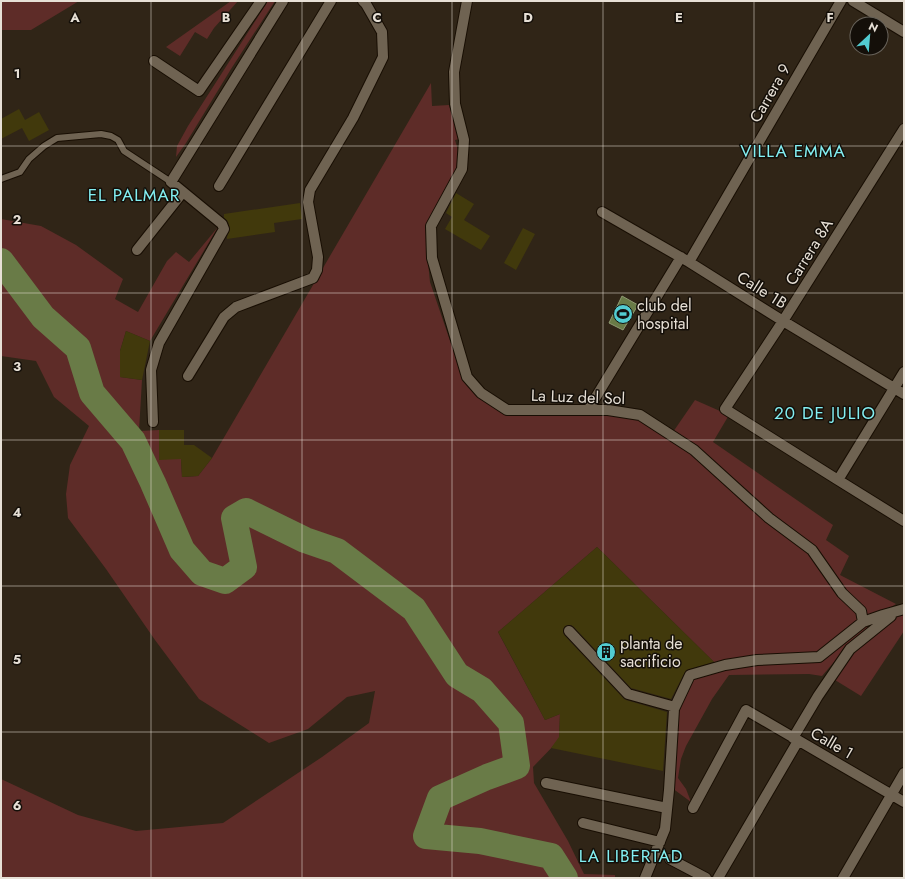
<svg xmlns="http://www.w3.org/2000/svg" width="905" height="879" viewBox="0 0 905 879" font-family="Jost,sans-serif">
	<rect width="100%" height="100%" fill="#302517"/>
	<path fill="#5e2c28" d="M 1,1 L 79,1 L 31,30 L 1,30 Z
		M 231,1 L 238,1 L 214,28 L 207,39 L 195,32 L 180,56 L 166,47 Z
		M 268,1 L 275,1 L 231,69 L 186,143 L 176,157 L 177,146 L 188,126 Z
		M 431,83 L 432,106 L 449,105 L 459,139 L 455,140 L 458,150 L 459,165 L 428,222 L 427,252 L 430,282 L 463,379 L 507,414 L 597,413 L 639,418 L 673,432 L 695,400 L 729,415 L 713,442 L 833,525 L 826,540 L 849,556 L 840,575 L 896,604 L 818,655 L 716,664 L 597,547 L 498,632 L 545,720 L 560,714 L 559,740 L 533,767 L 534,783 L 568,841 L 584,874 L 615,875 L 615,878 L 1,878 L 1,779 L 78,815 L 136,831 L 223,823 L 322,757 L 369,723 L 375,691 L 347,697 L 308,729 L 269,743 L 199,699 L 155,640 L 106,569 L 68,518 L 66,494 L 70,465 L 89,426 L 54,397 L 36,361 L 1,356 L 1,219 L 41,226 L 76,245 L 123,279 L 115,299 L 138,312 L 167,261 L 176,252 L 189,262 L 218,227 L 150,341 L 126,331 L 120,351 L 120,377 L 142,380 L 139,431 L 159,430 L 160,459 L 181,459 L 182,477 L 198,476 L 212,458 Z
		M 904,613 L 904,631 L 861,696 L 835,680 L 853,654 L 898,614 Z
		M 884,619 L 846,648 L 822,676 L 809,674 L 729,675 L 712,699 L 686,746 L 681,759 L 678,778 L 686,789 L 691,802 L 672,788 L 677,710 L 693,678 L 724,670 L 757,663 L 821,661 L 865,627 Z"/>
	<path fill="#697b47" stroke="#8f9972" d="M 622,296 L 638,305 L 623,330 L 609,323 Z"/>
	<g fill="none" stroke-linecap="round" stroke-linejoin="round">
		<path stroke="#697b47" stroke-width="26" d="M 1,261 L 43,317 L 78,348 L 92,393 L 133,441 L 153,483 L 182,550 L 202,573 L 225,581 L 244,567 L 234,518 L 246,511 L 305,540 L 337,551 L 414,609 L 457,675 L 482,690 L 511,723 L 517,766 L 487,777 L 440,798 L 426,836 L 480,841 L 551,856 L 565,878"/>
	</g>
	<path fill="#41390c" d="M 19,109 L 25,120 L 39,112 L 49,130 L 29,141 L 22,128 L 1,139 L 1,119 Z
		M 456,193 L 474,204 L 464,220 L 490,236 L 481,250 L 445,229 L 452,217 L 446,213 Z
		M 300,203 L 302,219 L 274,223 L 275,232 L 227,239 L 227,237 L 230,229 L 228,222 L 224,218 L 224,214 Z
		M 523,228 L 535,234 L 516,270 L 504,263 Z
		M 126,331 L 150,341 L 142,380 L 120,377 L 120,351 Z
		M 159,430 L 184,430 L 184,445 L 194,445 L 212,458 L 198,476 L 182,477 L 181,459 L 159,460 Z
		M 597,547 L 714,662 L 686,670 L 671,699 L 631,688 L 574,627 L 571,625 L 568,625 L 565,626 L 563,629 L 563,632 L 564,635 L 624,699 L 626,700 L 667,712 L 663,771 L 551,748 L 559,737 L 560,714 L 545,720 L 502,639 L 498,632 Z"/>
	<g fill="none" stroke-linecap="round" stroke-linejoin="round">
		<g stroke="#180e03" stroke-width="8">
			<path id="lane" d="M 1,179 L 20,172 L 29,159 L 44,146 L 57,138 L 101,134 L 111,136 L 118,140 L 124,151 L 171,182"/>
		</g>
		<g stroke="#180e03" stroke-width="12">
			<path id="street" d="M 467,1 L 454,72 L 455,104 L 464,140 L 462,169 L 431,226 L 432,258 L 467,377 L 481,393 L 507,410 L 608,410 L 640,415 L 694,450 L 769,518 L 812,550 L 842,593 L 861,611 L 863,622
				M 853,1 L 904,32
				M 154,61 L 199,91 L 261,1
				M 904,129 L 783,321 L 725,409 L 838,480 L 904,521
				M 219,186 L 331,1
				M 602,212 L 689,262 L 783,321 L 904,394
				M 137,250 L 183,192
				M 689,262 L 841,1
				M 188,376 L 224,317 L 236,307 L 313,278 L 317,270 L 318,257 L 308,202 L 310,190 L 353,118 L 383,57 L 382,32 L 366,4 L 363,1
				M 588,410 L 681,257
				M 153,422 L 151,370 L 159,343 L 220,236 L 224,229 L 222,224 L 171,182 L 283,1
				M 838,480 L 904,372
				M 569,631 L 628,694 L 675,707
				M 793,738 L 818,696 L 850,649 L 891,616
				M 546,783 L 667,808
				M 693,808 L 746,710 L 904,802
				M 583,823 L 660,842
				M 670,859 L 706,878
				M 645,878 L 665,829 L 669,790 L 674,709 L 690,675 L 725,665 L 757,660 L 819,657 L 863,622 L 883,615 L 904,609
				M 718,878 L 798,741
				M 843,878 L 904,773"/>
		</g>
		<use href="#lane" stroke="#6f6352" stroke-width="6"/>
		<use href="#street" stroke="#6f6352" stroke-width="10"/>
	</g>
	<path fill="none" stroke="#e7e0d6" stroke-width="1" stroke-opacity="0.55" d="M 151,1 L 151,878M 302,1 L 302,878M 452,1 L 452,878M 603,1 L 603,878M 754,1 L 754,878M 1,146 L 904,146M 1,293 L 904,293M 1,440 L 904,440M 1,586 L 904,586M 1,732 L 904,732"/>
	<defs>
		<g id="stadium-disc" transform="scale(1)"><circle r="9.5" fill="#52ccd1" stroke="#140f09"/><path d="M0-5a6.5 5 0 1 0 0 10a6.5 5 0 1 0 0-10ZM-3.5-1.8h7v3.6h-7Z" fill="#111"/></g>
		<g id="building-disc" transform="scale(1)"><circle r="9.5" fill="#52ccd1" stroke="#140f09"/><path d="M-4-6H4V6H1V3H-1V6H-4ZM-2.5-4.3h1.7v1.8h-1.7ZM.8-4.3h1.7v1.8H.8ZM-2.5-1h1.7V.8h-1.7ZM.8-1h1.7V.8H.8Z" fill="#111"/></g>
	</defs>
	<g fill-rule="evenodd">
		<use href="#stadium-disc" x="623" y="314"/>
		<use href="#building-disc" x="606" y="652"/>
	</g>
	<g text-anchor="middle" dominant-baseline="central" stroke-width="3" stroke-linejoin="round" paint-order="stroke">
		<g font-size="16" fill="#e7e0d6" stroke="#140f09">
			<text transform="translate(770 93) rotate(-60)">Carrera 9</text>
			<text transform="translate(809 252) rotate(-58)">Carrera 8A</text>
			<text transform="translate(762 290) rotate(32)">Calle 1B</text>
			<text transform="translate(578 397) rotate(2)">La Luz del Sol</text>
			<text transform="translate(832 743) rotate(30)">Calle 1</text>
		</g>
		<g font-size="16" fill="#e7e0d6" stroke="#140f09" text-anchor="start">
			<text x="637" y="305">club del<tspan x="637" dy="18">hospital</tspan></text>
			<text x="620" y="643">planta de<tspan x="620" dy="18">sacrificio</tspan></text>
		</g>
		<g font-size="17" letter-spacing="1" fill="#84f0f3" stroke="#140f09">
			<text x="793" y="151">VILLA EMMA</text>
			<text x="134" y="195">EL PALMAR</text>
			<text x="825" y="413">20 DE JULIO</text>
			<text x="631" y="856">LA LIBERTAD</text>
		</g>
	</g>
	<g font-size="13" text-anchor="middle" font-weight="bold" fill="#e7e0d6" stroke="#140f09" stroke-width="3" stroke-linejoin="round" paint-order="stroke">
		<text x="75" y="22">A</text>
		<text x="226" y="22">B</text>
		<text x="377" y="22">C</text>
		<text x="528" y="22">D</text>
		<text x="679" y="22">E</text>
		<text x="830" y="22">F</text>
		<text x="17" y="78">1</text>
		<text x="17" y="224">2</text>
		<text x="17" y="371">3</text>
		<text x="17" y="517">4</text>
		<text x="17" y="664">5</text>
		<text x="17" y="810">6</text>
	</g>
	<rect width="905" height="879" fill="none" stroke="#e7e0d6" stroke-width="4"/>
	<g transform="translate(869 36) rotate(26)"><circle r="19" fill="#140f09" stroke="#68635b"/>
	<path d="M0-3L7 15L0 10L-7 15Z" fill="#52ccd1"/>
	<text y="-6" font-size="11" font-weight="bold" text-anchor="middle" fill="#e7e0d6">N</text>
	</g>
</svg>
